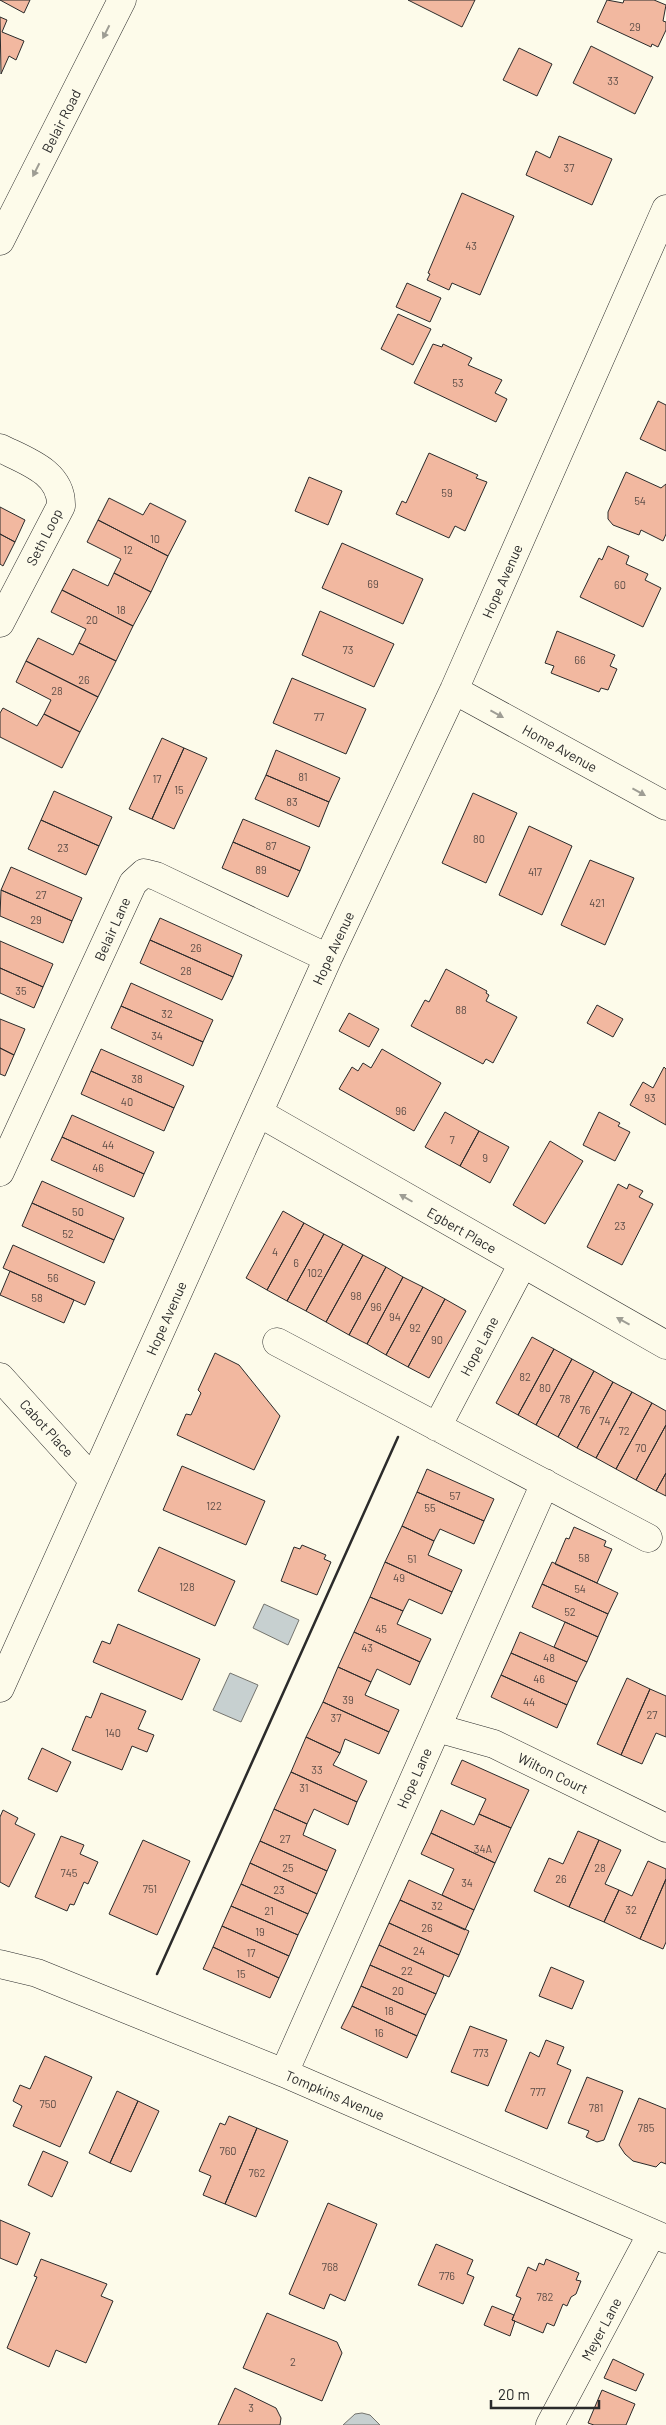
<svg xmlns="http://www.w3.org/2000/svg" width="666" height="2425" viewBox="0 0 666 2425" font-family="Barlow,sans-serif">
	<rect width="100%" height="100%" fill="#fdfbea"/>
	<path fill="#c7d0d0" stroke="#74746e" d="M 264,1604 L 299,1620 L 288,1645 L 253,1628 Z
		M 230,1673 L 258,1685 L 241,1722 L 213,1710 Z
		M 362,2413 L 370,2415 L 380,2425 L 343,2425 L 355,2414 Z"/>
	<path fill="#f2b8a0" stroke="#2b2b2b" d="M 0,0 L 30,0 L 24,13 Z
		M 408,0 L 475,0 L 462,27 Z
		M 607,0 L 623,3 L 624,0 L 654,0 L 666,5 L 663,21 L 666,22 L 666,30 L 658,47 L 652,44 L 651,47 L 597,22 Z
		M 0,17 L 7,20 L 2,32 L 24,41 L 16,60 L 9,56 L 1,74 Z
		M 591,46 L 653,77 L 635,114 L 573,83 Z
		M 519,48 L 552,64 L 537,96 L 503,80 Z
		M 559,136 L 612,159 L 592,205 L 526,175 L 536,151 L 550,158 Z
		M 462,193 L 514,216 L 480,295 L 452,283 L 449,290 L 427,280 L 430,274 L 428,273 Z
		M 407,283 L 441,298 L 430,322 L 396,307 Z
		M 398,314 L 431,329 L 413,365 L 381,349 Z
		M 433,344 L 442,347 L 443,344 L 472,358 L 468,365 L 502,380 L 495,393 L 507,399 L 496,422 L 414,383 Z
		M 658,401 L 666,405 L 666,451 L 640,439 Z
		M 429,453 L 478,475 L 476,478 L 487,482 L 465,531 L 455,526 L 449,538 L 396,514 L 402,501 L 406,503 Z
		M 626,472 L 661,488 L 666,484 L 666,534 L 663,541 L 641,530 L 639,535 L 613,525 L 608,519 L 608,512 Z
		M 309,477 L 342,491 L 328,525 L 295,511 Z
		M 109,498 L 143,515 L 150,503 L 186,521 L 168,556 L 98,520 Z
		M 0,507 L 25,520 L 15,542 L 0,534 Z
		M 98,520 L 168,556 L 151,592 L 114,573 L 121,559 L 87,542 Z
		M 0,534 L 15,542 L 3,566 L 0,564 Z
		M 342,543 L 423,579 L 403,624 L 322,588 Z
		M 608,546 L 629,556 L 626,564 L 648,574 L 645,580 L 661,588 L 643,627 L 580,597 L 599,558 L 602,560 Z
		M 73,569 L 108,586 L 114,573 L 151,592 L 133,626 L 62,590 Z
		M 62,590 L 133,626 L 116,661 L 79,643 L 86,629 L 51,612 Z
		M 320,611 L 394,644 L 374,687 L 302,655 Z
		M 557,631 L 615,655 L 610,666 L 617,669 L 608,690 L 601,688 L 599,692 L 551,673 L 554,666 L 545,663 Z
		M 38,638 L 73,655 L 79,643 L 116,661 L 98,697 L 26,661 Z
		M 26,661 L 98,697 L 80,732 L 44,714 L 51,700 L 16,682 Z
		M 292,678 L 366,709 L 346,754 L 273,723 Z
		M 3,708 L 37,726 L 44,714 L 80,732 L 62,768 L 0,737 L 0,713 Z
		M 162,738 L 184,748 L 152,819 L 129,809 Z
		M 184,748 L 207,758 L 174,829 L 152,819 Z
		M 276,750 L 340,778 L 329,802 L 266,775 Z
		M 266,775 L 329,802 L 319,827 L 255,799 Z
		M 54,791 L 112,817 L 99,846 L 41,820 Z
		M 473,793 L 517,813 L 486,883 L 442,863 Z
		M 243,819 L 310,847 L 300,871 L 233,842 Z
		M 41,820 L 99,846 L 86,875 L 28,849 Z
		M 529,826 L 572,846 L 542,915 L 499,895 Z
		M 233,842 L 300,871 L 288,897 L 222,868 Z
		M 590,860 L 634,878 L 605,945 L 561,925 Z
		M 11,867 L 82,898 L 72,921 L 1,890 Z
		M 1,890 L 72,921 L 63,943 L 0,916 Z
		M 160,918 L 242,955 L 233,977 L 150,940 Z
		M 150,940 L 233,977 L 222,1000 L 140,963 Z
		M 0,941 L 53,964 L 43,987 L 0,968 Z
		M 0,968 L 43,987 L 34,1008 L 0,993 Z
		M 446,969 L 487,991 L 486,993 L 489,995 L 486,1001 L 517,1017 L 493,1063 L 486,1059 L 483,1064 L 411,1026 L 425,1000 L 429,1002 Z
		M 131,983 L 213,1020 L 203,1042 L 121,1006 Z
		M 597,1005 L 623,1019 L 613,1037 L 587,1023 Z
		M 121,1006 L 203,1042 L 193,1066 L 111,1028 Z
		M 349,1013 L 379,1029 L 369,1047 L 339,1031 Z
		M 0,1019 L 25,1029 L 14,1055 L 0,1048 Z
		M 0,1048 L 14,1055 L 5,1076 L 0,1074 Z
		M 101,1049 L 184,1086 L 174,1108 L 91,1071 Z
		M 382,1049 L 441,1083 L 414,1131 L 339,1089 L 352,1067 L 358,1071 L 363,1063 L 371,1068 Z
		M 664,1067 L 666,1069 L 666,1125 L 630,1105 L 643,1082 L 653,1088 Z
		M 91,1071 L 174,1108 L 164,1131 L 81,1094 Z
		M 445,1112 L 479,1131 L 460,1166 L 425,1147 Z
		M 599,1112 L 620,1123 L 618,1126 L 630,1132 L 615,1161 L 583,1145 Z
		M 72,1115 L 154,1152 L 144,1174 L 62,1137 Z
		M 479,1131 L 509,1147 L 490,1183 L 460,1166 Z
		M 62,1137 L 144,1174 L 134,1197 L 51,1160 Z
		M 550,1141 L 583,1161 L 545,1224 L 513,1205 Z
		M 42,1181 L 124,1218 L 114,1240 L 32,1203 Z
		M 618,1184 L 627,1189 L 629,1184 L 643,1191 L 639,1197 L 653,1204 L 622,1265 L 587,1247 Z
		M 32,1203 L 114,1240 L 104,1263 L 22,1226 Z
		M 283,1211 L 304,1223 L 267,1290 L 246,1278 Z
		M 304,1223 L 324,1234 L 287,1301 L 267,1290 Z
		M 324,1234 L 343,1244 L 306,1311 L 287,1301 Z
		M 343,1244 L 363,1255 L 326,1322 L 306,1311 Z
		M 13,1245 L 95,1282 L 85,1305 L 3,1268 Z
		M 363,1255 L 386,1267 L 349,1335 L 326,1322 Z
		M 386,1267 L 403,1277 L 367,1344 L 349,1335 Z
		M 10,1271 L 74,1300 L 64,1323 L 0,1295 Z
		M 403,1277 L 423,1287 L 386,1355 L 367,1344 Z
		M 423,1287 L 445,1299 L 408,1367 L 386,1355 Z
		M 445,1299 L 466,1311 L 429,1378 L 408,1367 Z
		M 532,1337 L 554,1349 L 518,1415 L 496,1403 Z
		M 554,1349 L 572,1359 L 536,1425 L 518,1415 Z
		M 215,1353 L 239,1365 L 280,1416 L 254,1470 L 177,1435 L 186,1414 L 191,1415 L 201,1393 L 198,1390 Z
		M 572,1359 L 594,1371 L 558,1437 L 536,1425 Z
		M 594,1371 L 613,1382 L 577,1448 L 558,1437 Z
		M 613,1382 L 632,1392 L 596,1458 L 577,1448 Z
		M 632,1392 L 652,1403 L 616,1469 L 596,1458 Z
		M 652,1403 L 666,1411 L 666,1425 L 636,1480 L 616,1469 Z
		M 666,1425 L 666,1473 L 656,1491 L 636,1480 Z
		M 182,1466 L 265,1501 L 246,1545 L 163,1510 Z
		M 427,1469 L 494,1499 L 484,1521 L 417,1492 Z
		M 666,1473 L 666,1496 L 656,1491 Z
		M 417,1492 L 484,1521 L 474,1544 L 440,1529 L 434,1541 L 402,1526 Z
		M 402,1526 L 434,1541 L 428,1555 L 462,1570 L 452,1592 L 385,1562 Z
		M 574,1527 L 606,1541 L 604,1546 L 612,1549 L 597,1583 L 555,1564 L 566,1538 L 569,1539 Z
		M 302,1545 L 326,1555 L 324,1559 L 331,1562 L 317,1595 L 281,1581 L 294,1547 L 300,1549 Z
		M 159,1547 L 235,1581 L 215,1626 L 138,1591 Z
		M 385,1562 L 452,1592 L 442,1614 L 409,1599 L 403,1611 L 370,1597 Z
		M 552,1562 L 618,1593 L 608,1614 L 542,1584 Z
		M 542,1584 L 608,1614 L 598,1637 L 532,1607 Z
		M 370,1597 L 403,1611 L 397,1624 L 431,1639 L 420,1662 L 354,1632 Z
		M 565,1622 L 598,1637 L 587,1662 L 554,1647 Z
		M 118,1624 L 200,1659 L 182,1700 L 93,1662 L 102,1641 L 110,1644 Z
		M 354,1632 L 420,1662 L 410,1685 L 377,1669 L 371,1682 L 338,1667 Z
		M 520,1632 L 587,1662 L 577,1682 L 511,1653 Z
		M 511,1653 L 577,1682 L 567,1705 L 501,1675 Z
		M 338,1667 L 371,1682 L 365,1695 L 399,1710 L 389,1732 L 323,1702 Z
		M 501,1675 L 567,1705 L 557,1728 L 491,1697 Z
		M 627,1678 L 650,1689 L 621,1755 L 597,1744 Z
		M 650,1689 L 666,1696 L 666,1737 L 656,1733 L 642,1764 L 621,1755 Z
		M 101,1693 L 146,1711 L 138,1729 L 154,1735 L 147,1752 L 132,1746 L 122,1770 L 72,1750 L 86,1716 L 91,1718 Z
		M 323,1702 L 389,1732 L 379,1754 L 345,1739 L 340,1753 L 306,1737 Z
		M 306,1737 L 340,1753 L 333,1765 L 367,1781 L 357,1802 L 291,1772 Z
		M 42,1748 L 71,1762 L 57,1792 L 28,1779 Z
		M 462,1760 L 529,1790 L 511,1828 L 479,1814 L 486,1799 L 451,1784 Z
		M 291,1772 L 357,1802 L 348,1825 L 314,1809 L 307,1824 L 274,1809 Z
		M 274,1809 L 307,1824 L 303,1835 L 336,1850 L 327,1871 L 260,1841 Z
		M 3,1810 L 18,1818 L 15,1824 L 35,1834 L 9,1887 L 0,1882 L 0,1817 Z
		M 441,1810 L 474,1825 L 479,1814 L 511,1828 L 495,1863 L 431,1833 Z
		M 578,1831 L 599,1840 L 569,1907 L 534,1891 L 549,1858 L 563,1864 Z
		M 431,1833 L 495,1863 L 474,1910 L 442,1895 L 454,1869 L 421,1854 Z
		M 61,1836 L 84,1845 L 80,1854 L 98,1862 L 88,1884 L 84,1882 L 74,1905 L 70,1904 L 67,1911 L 35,1897 Z
		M 143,1840 L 190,1861 L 157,1935 L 109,1914 Z
		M 599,1840 L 621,1850 L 605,1884 L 619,1890 L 604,1922 L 569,1907 Z
		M 260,1841 L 327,1871 L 317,1894 L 250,1863 Z
		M 648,1861 L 666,1869 L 666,1879 L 640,1939 L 604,1922 L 619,1890 L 632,1896 Z
		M 250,1863 L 317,1894 L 308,1914 L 241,1884 Z
		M 666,1879 L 666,1942 L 663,1949 L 640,1939 Z
		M 409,1880 L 474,1910 L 465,1930 L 400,1900 Z
		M 241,1884 L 308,1914 L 298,1935 L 231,1906 Z
		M 400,1900 L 469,1931 L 459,1955 L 389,1923 Z
		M 231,1906 L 298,1935 L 289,1956 L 222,1926 Z
		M 389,1923 L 459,1955 L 449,1977 L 379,1945 Z
		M 222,1926 L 289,1956 L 279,1978 L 213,1947 Z
		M 379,1945 L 444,1975 L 436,1994 L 370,1965 Z
		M 213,1947 L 279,1978 L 270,1998 L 203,1969 Z
		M 370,1965 L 436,1994 L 426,2015 L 361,1986 Z
		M 551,1967 L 584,1981 L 572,2009 L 539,1996 Z
		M 361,1986 L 426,2015 L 417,2036 L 352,2006 Z
		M 352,2006 L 417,2036 L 407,2058 L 341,2028 Z
		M 470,2026 L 507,2040 L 488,2086 L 451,2072 Z
		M 546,2040 L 564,2047 L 557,2064 L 571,2070 L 547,2129 L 505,2111 L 530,2052 L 539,2057 Z
		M 45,2056 L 92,2077 L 60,2147 L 13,2126 L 22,2106 L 13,2101 L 20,2085 L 30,2089 Z
		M 587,2077 L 623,2091 L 604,2140 L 597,2142 L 586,2137 L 589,2131 L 568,2123 Z
		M 117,2091 L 138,2101 L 110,2163 L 89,2153 Z
		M 639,2098 L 666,2109 L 666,2164 L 661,2162 L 656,2167 L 633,2161 L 625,2154 L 619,2145 Z
		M 138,2101 L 159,2111 L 131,2172 L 110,2163 Z
		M 229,2116 L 257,2128 L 225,2204 L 203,2195 L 211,2176 L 199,2171 L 220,2123 L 225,2125 Z
		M 257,2128 L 288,2141 L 256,2217 L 225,2204 Z
		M 43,2151 L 68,2162 L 52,2197 L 28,2185 Z
		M 328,2203 L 377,2224 L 345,2301 L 330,2294 L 324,2309 L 289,2294 Z
		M 0,2220 L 30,2233 L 17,2265 L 0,2258 Z
		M 436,2244 L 473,2260 L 467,2274 L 474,2277 L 463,2304 L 418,2285 Z
		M 41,2259 L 107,2284 L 101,2296 L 113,2301 L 86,2363 L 56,2350 L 49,2367 L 7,2348 L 37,2277 L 34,2276 Z
		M 546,2259 L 579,2273 L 576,2280 L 581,2281 L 576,2294 L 571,2297 L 567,2306 L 563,2304 L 554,2326 L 547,2323 L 543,2333 L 512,2320 L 521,2298 L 516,2296 L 528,2267 L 536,2271 L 539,2263 L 544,2265 Z
		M 492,2306 L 514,2315 L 512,2320 L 515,2321 L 510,2336 L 484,2325 Z
		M 267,2313 L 337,2342 L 342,2353 L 322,2401 L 243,2368 Z
		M 613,2359 L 644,2374 L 636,2391 L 604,2378 Z
		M 235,2388 L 276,2408 L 281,2418 L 280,2425 L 218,2425 Z
		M 602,2390 L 635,2404 L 626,2425 L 594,2425 L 588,2423 Z"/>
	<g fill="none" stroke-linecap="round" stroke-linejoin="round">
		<g stroke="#2b2b2b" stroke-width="29">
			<path id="minor" d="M 0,241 L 122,0
				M 0,448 C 26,461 62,472 61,506 L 0,623
				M 454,690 L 666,806
				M 259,1113 L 666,1345
				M 0,1172 L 133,883 L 144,873 L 156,876 L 328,958
				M 277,1342 L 648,1538
				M 0,1377 L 93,1480
				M 437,1427 L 522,1265
				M 0,1688 L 328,958 L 454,690 L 666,209
				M 437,1728 L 494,1744 L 666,1828
				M 0,1964 L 37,1973 L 284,2073 L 666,2239
				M 284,2073 L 545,1483
				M 550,2425 L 652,2233"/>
		</g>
		<use href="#minor" stroke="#fdfbea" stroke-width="28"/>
		<path stroke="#2b2b2b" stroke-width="2.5" d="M 157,1974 L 398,1437"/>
	</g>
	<defs><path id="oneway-solid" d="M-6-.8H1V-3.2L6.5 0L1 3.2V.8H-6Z" transform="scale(1.25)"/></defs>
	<g fill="#9e9d94">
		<use href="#oneway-solid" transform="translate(106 32) rotate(117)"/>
		<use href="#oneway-solid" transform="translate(36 170) rotate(117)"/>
		<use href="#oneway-solid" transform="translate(497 714) rotate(29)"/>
		<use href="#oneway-solid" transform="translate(639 792) rotate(29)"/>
		<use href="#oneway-solid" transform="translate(406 1198) rotate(-150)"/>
		<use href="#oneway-solid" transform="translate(623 1321) rotate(-151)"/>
	</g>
	<g text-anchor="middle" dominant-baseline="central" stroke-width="4" stroke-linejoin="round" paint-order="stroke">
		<g font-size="11" fill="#5d4e48">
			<text x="635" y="26">29</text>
			<text x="613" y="80">33</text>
			<text x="569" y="167">37</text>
			<text x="471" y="245">43</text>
			<text x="458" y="382">53</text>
			<text x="447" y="492">59</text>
			<text x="640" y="500">54</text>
			<text x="155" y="538">10</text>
			<text x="128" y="549">12</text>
			<text x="373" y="583">69</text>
			<text x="620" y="584">60</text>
			<text x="121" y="609">18</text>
			<text x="92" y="619">20</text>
			<text x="348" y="649">73</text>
			<text x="580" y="659">66</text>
			<text x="84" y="679">26</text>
			<text x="57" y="690">28</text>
			<text x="319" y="716">77</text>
			<text x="303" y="776">81</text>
			<text x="157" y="778">17</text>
			<text x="179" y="789">15</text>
			<text x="292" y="801">83</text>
			<text x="479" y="838">80</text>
			<text x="271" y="845">87</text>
			<text x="63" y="847">23</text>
			<text x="261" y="869">89</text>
			<text x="535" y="871">417</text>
			<text x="41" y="894">27</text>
			<text x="597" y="902">421</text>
			<text x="36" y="919">29</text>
			<text x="196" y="947">26</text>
			<text x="186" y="970">28</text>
			<text x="21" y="990">35</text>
			<text x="461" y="1009">88</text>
			<text x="167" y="1013">32</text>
			<text x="157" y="1035">34</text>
			<text x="137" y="1078">38</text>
			<text x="650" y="1097">93</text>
			<text x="127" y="1101">40</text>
			<text x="401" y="1110">96</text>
			<text x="452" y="1139">7</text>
			<text x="108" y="1144">44</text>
			<text x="485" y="1157">9</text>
			<text x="98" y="1167">46</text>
			<text x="78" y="1211">50</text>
			<text x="620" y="1225">23</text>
			<text x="68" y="1233">52</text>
			<text x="275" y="1251">4</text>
			<text x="296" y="1262">6</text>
			<text x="315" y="1272">102</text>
			<text x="53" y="1277">56</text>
			<text x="356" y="1295">98</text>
			<text x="37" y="1297">58</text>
			<text x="376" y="1306">96</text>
			<text x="395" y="1316">94</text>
			<text x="415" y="1327">92</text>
			<text x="437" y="1339">90</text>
			<text x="525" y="1376">82</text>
			<text x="545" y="1387">80</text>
			<text x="565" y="1398">78</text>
			<text x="585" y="1409">76</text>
			<text x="605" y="1420">74</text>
			<text x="624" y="1430">72</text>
			<text x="641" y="1447">70</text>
			<text x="455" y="1495">57</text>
			<text x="214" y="1505">122</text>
			<text x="430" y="1507">55</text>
			<text x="584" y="1557">58</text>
			<text x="412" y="1558">51</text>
			<text x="399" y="1577">49</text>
			<text x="187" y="1586">128</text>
			<text x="580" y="1588">54</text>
			<text x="570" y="1611">52</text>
			<text x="381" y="1628">45</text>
			<text x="367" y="1647">43</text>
			<text x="549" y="1657">48</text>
			<text x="539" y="1678">46</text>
			<text x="348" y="1699">39</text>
			<text x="529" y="1701">44</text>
			<text x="652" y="1714">27</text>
			<text x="336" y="1717">37</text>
			<text x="113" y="1732">140</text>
			<text x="317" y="1769">33</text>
			<text x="304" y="1787">31</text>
			<text x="285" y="1838">27</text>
			<text x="483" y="1848">34A</text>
			<text x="288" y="1867">25</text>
			<text x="600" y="1867">28</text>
			<text x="69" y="1872">745</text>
			<text x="561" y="1878">26</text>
			<text x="467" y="1882">34</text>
			<text x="150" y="1888">751</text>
			<text x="279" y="1889">23</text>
			<text x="437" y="1905">32</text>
			<text x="631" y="1909">32</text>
			<text x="269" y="1910">21</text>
			<text x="427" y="1927">26</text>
			<text x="260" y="1931">19</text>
			<text x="419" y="1950">24</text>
			<text x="251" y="1952">17</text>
			<text x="407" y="1970">22</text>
			<text x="241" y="1973">15</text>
			<text x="398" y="1990">20</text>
			<text x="389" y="2010">18</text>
			<text x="379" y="2032">16</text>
			<text x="481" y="2052">773</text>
			<text x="538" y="2091">777</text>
			<text x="48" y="2103">750</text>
			<text x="596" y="2107">781</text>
			<text x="646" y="2127">785</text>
			<text x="228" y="2150">760</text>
			<text x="257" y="2172">762</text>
			<text x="330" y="2266">768</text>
			<text x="447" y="2275">776</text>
			<text x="545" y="2296">782</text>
			<text x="293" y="2361">2</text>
			<text x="251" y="2407">3</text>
		</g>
		<g font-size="14" fill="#2b2b2b" stroke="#fdfbea">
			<text transform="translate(61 121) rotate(-63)">Belair Road</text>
			<text transform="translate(44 537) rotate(-63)">Seth Loop</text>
			<text transform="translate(502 581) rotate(-66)">Hope Avenue</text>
			<text transform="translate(560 748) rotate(29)">Home Avenue</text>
			<text transform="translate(112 929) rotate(-66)">Belair Lane</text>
			<text transform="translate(333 948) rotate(-65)">Hope Avenue</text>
			<text transform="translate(462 1230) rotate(30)">Egbert Place</text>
			<text transform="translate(166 1318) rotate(-66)">Hope Avenue</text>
			<text transform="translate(479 1346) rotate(-62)">Hope Lane</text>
			<text transform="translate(47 1428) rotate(48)">Cabot Place</text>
			<text transform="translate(553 1773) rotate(26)">Wilton Court</text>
			<text transform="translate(414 1778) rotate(-66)">Hope Lane</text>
			<text transform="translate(335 2095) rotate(23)">Tompkins Avenue</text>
			<text transform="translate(601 2329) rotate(-62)">Meyer Lane</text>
		</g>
	</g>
	<path d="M491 2400v8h108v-8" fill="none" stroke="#2b2b2b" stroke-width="2.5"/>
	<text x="498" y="2400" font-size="15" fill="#2b2b2b" stroke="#fdfbea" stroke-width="4" paint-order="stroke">20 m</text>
</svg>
